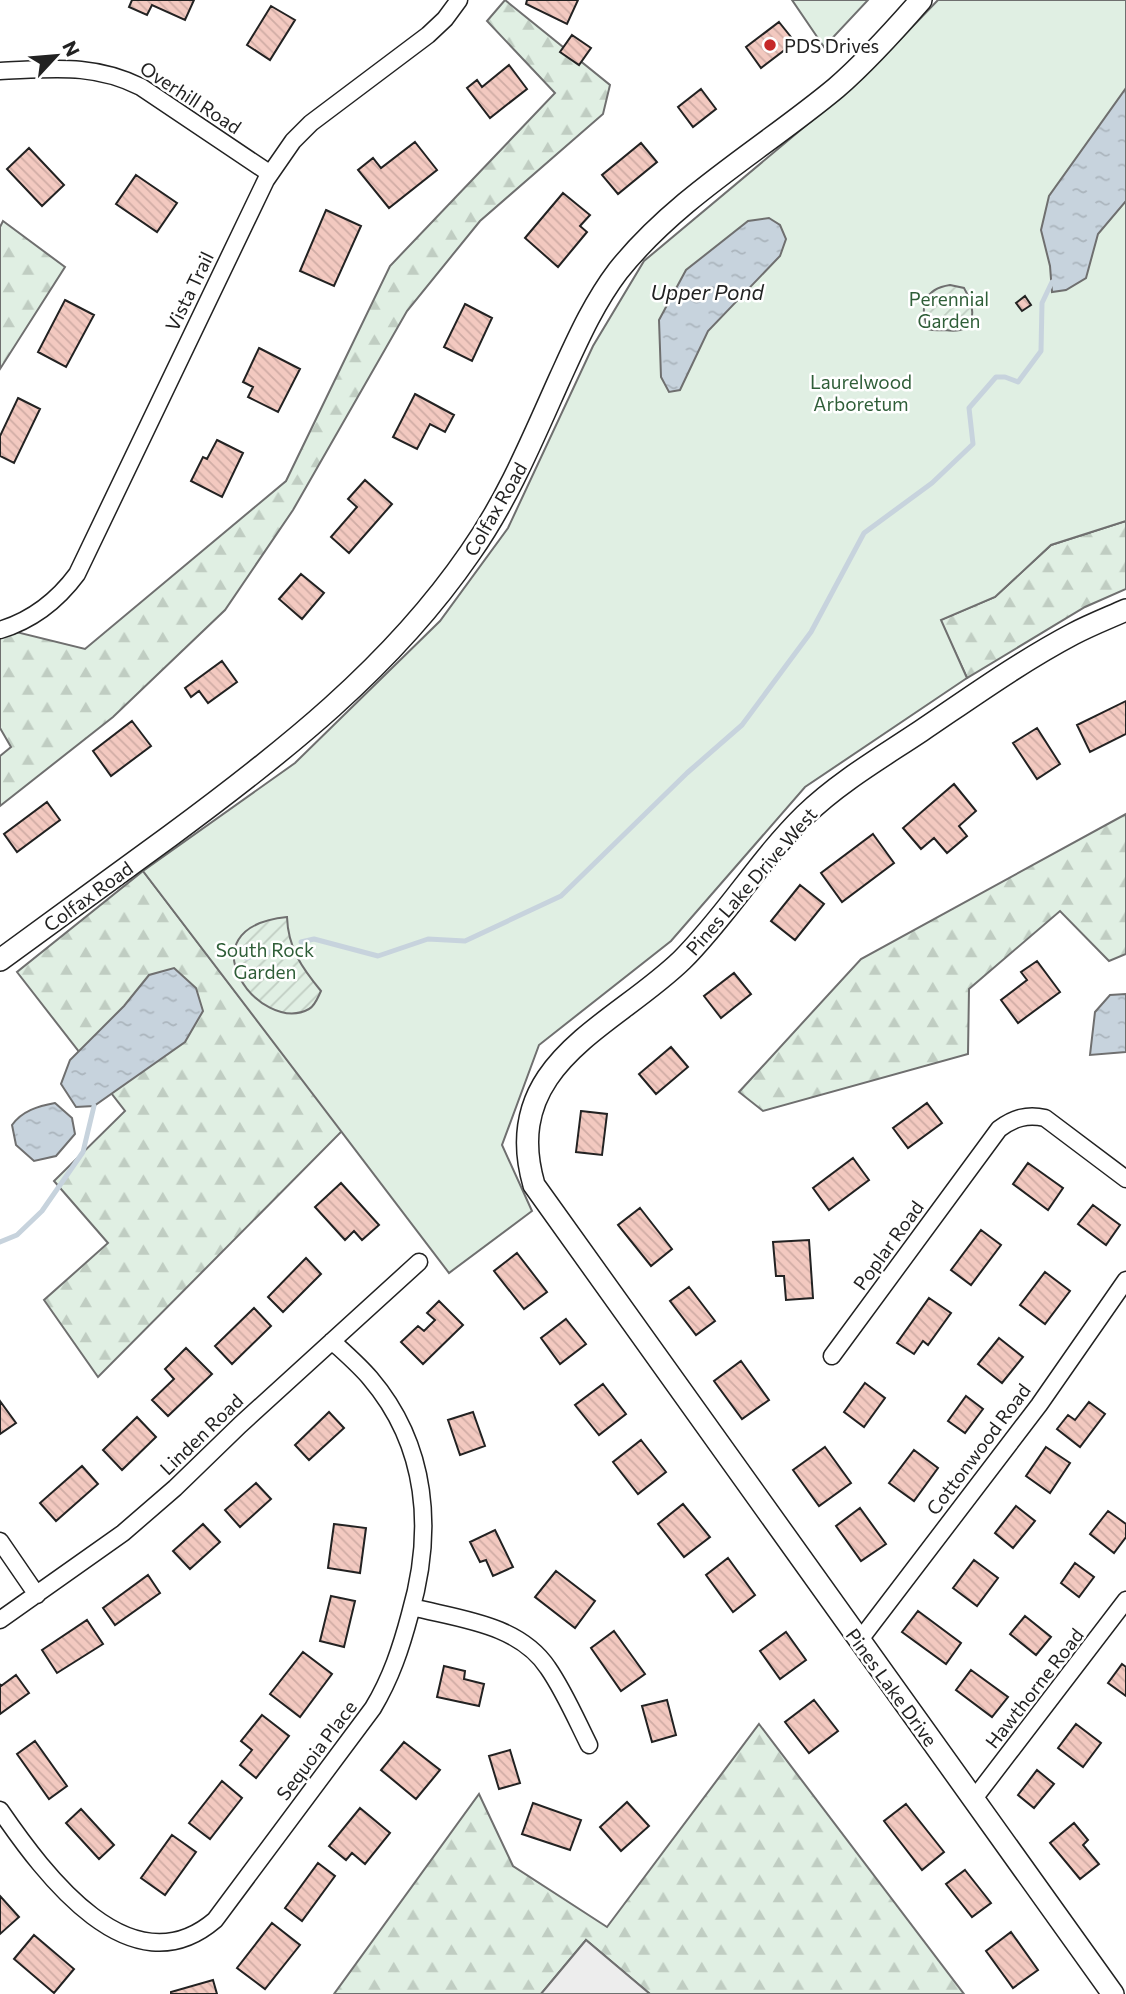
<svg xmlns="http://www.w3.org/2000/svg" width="1126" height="1994" viewBox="0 0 1126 1994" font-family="Commissioner,sans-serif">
	<defs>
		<pattern id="forest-firs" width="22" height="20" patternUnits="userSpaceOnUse" patternTransform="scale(1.75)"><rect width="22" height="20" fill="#e0efe3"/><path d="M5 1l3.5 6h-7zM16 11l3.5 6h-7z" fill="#c0cdc2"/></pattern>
		<pattern id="garden-furrows" width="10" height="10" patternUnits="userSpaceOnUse" patternTransform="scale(1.75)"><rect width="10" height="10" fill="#e0efe3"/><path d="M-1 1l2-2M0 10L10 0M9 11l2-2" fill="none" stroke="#c0cdc2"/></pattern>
		<pattern id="water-ripples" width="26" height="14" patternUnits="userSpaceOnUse" patternTransform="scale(1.75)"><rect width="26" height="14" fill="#c7d3dd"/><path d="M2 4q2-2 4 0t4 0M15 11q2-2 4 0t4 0" fill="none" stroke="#abb5bd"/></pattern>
		<pattern id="building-back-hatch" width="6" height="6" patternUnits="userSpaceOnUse" patternTransform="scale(1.75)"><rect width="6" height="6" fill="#f3c9c0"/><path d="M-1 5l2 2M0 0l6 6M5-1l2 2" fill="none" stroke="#d0aca5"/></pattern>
	</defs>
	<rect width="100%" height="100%" fill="#fff"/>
	<path fill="url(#forest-firs)" stroke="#6f6f6f" stroke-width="2" d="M 505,0 L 610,85 L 603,114 L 480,221 L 407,311 L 293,510 L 225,610 L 113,717 L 0,806 L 0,756 L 11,747 L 0,728 L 0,628 L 85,649 L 286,481 L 390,266 L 555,93 L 487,21 Z
		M 3,221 L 65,267 L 0,369 L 0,227 Z
		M 1126,521 L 1126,589 L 1085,607 L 967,678 L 940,620 L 995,597 L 1051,545 Z
		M 1126,814 L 1126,954 L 1109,961 L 1060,911 L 969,989 L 968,1054 L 763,1111 L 739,1092 L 861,959 Z
		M 143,871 L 342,1131 L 98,1377 L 44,1300 L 108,1243 L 54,1181 L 125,1111 L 17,972 Z
		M 759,1724 L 964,1994 L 650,1994 L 586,1940 L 541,1994 L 334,1994 L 479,1794 L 513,1866 L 607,1927 Z"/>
	<path fill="#e0efe3" stroke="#6f6f6f" stroke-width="2" d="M 792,0 L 868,0 L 824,47 Z
		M 938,0 L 1126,0 L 1126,521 L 1051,545 L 995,597 L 941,620 L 967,678 L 805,787 L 671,941 L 539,1045 L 502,1145 L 532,1211 L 449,1273 L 143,871 L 295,763 L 440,621 L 508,528 L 593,346 L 644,261 L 864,77 Z"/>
	<path fill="url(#garden-furrows)" stroke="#6f6f6f" stroke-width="2" d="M 950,285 L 964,288 C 977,310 977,335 945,330 C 939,330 934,331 928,329 C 919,306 924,289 950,285 Z
		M 287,917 C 288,948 302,968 321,991 C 318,997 315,1006 309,1009 C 260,1036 180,928 287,917 Z"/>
	<path fill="#ededed" stroke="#6f6f6f" stroke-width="2" d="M 586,1940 L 650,1994 L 541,1994 Z"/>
	<path fill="url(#water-ripples)" stroke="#6f6f6f" stroke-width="2" d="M 1126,88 L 1126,201 L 1098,234 L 1086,278 L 1066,290 L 1052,292 L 1050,266 L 1041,230 L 1049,196 Z
		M 769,218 L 780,225 L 786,239 L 780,256 L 708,331 L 680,390 L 669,392 L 661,377 L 659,320 L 686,270 L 748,221 Z
		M 174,968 L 196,988 L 203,1011 L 185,1042 L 94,1106 L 76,1107 L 61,1084 L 70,1060 L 124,1006 L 149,975 Z
		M 1126,994 L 1126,1052 L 1090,1055 L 1095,1012 L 1110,995 Z
		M 55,1103 L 72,1118 L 75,1134 L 56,1156 L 34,1161 L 16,1145 L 12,1125 C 22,1111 38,1106 55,1103 Z"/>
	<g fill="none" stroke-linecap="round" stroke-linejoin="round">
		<path stroke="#c7d3dd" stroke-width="5" d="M 301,942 L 314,939 L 378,956 L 428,939 L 465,941 L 561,896 L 687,773 L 742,725 L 811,632 L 864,533 L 932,483 L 973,444 L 969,408 L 996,377 L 1005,377 L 1018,382 L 1041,351 L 1042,303 L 1052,282
			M 246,958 L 290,947
			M 0,1242 L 17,1235 L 42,1211 L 83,1152 L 94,1106"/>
	</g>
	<path fill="url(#building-back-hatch)" stroke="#222" stroke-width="2" d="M 132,0 L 194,0 L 185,20 L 152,5 L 147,15 L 129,7 Z
		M 527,0 L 578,0 L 567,24 L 526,4 Z
		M 271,6 L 295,20 L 270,60 L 247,45 Z
		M 779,22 L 795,42 L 761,68 L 746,47 Z
		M 572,35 L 591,48 L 579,65 L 560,52 Z
		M 509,65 L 527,89 L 490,118 L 467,88 L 477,80 L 482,87 Z
		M 701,89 L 716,109 L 693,127 L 678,107 Z
		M 415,142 L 437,170 L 389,208 L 358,170 L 373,158 L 381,168 Z
		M 641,143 L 657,162 L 618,194 L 602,175 Z
		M 29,148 L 64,185 L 42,206 L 7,169 Z
		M 136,175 L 177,203 L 157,232 L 116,204 Z
		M 563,193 L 590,215 L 580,226 L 587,232 L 558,267 L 525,238 Z
		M 326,210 L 361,226 L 334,286 L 300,271 Z
		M 1025,296 L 1031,305 L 1022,311 L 1016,303 Z
		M 65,300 L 94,315 L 66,367 L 38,352 Z
		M 465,304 L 492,318 L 472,361 L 444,347 Z
		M 259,348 L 300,369 L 278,412 L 248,397 L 253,387 L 243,382 Z
		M 415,394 L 454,415 L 445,432 L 430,424 L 417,449 L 393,437 Z
		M 18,398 L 40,409 L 14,463 L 0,456 L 0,436 Z
		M 217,440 L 243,453 L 222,497 L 191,481 L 203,457 L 207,459 Z
		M 365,480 L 392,504 L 349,553 L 331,537 L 357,507 L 348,499 Z
		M 301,574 L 324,593 L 302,619 L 279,599 Z
		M 222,661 L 237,682 L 208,703 L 199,691 L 191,697 L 185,688 Z
		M 1126,701 L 1126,734 L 1090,752 L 1077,725 Z
		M 132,721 L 151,746 L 111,776 L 93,751 Z
		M 1037,728 L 1060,764 L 1037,779 L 1013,743 Z
		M 954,784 L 976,811 L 959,826 L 967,836 L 947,853 L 934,838 L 921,849 L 903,828 Z
		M 47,802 L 60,820 L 17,852 L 4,834 Z
		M 873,834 L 894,863 L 842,902 L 821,873 Z
		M 800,885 L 824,904 L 795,940 L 771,921 Z
		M 1037,961 L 1060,992 L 1018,1023 L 1001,1000 L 1027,980 L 1021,972 Z
		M 734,973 L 751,994 L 721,1018 L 704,996 Z
		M 671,1047 L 688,1067 L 656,1094 L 639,1074 Z
		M 927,1103 L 942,1123 L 908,1148 L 893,1128 Z
		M 581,1111 L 607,1114 L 602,1155 L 576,1152 Z
		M 853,1158 L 869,1180 L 829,1210 L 813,1188 Z
		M 1028,1163 L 1063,1188 L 1048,1210 L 1013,1184 Z
		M 341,1183 L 379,1225 L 362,1240 L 354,1231 L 345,1240 L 315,1207 Z
		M 1093,1205 L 1120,1225 L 1106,1245 L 1078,1224 Z
		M 640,1208 L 672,1249 L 651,1266 L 618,1225 Z
		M 981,1230 L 1001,1245 L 971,1285 L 951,1270 Z
		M 809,1240 L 813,1298 L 786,1300 L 784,1276 L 776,1276 L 773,1242 Z
		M 517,1253 L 547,1292 L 524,1309 L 494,1271 Z
		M 306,1258 L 321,1274 L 283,1312 L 268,1297 Z
		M 1045,1272 L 1070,1291 L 1045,1324 L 1020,1305 Z
		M 689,1287 L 715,1321 L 696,1335 L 670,1301 Z
		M 929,1298 L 951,1313 L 928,1345 L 923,1341 L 914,1354 L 897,1343 Z
		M 439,1301 L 463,1325 L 423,1364 L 401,1342 L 418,1326 L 424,1331 L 435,1320 L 427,1313 Z
		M 254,1308 L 271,1326 L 232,1364 L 215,1346 Z
		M 566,1319 L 586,1344 L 560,1364 L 541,1338 Z
		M 999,1338 L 1023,1357 L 1002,1383 L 978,1364 Z
		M 186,1348 L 212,1374 L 168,1416 L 152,1400 L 174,1379 L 165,1369 Z
		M 741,1361 L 769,1400 L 742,1419 L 714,1381 Z
		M 865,1383 L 885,1398 L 864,1427 L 844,1412 Z
		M 603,1384 L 626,1414 L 599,1435 L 575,1405 Z
		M 966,1396 L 983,1409 L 965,1433 L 948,1421 Z
		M 0,1401 L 16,1423 L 0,1434 Z
		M 1089,1402 L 1105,1414 L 1080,1447 L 1057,1429 L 1068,1415 L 1075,1420 Z
		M 329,1412 L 344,1428 L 309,1460 L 295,1445 Z
		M 473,1412 L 485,1446 L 460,1455 L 448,1420 Z
		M 137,1417 L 156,1437 L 122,1470 L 103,1450 Z
		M 641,1440 L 666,1472 L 638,1494 L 613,1462 Z
		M 825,1447 L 851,1483 L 819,1506 L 793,1470 Z
		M 1046,1447 L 1070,1463 L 1050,1493 L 1026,1476 Z
		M 914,1450 L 938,1468 L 914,1501 L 889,1483 Z
		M 82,1466 L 98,1484 L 56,1521 L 40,1503 Z
		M 256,1483 L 271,1499 L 240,1527 L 225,1510 Z
		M 683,1504 L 710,1537 L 684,1557 L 658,1524 Z
		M 1016,1506 L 1035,1521 L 1013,1548 L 995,1533 Z
		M 860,1508 L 886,1544 L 861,1561 L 836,1526 Z
		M 1108,1511 L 1126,1524 L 1126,1537 L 1114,1553 L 1090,1534 Z
		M 203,1524 L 220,1542 L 190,1569 L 173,1551 Z
		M 334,1524 L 366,1528 L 360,1573 L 328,1568 Z
		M 495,1530 L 513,1567 L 493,1576 L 486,1560 L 480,1562 L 470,1542 Z
		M 728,1558 L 755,1595 L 733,1612 L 706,1575 Z
		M 974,1560 L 998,1578 L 977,1606 L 953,1588 Z
		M 1075,1563 L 1094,1577 L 1079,1597 L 1061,1583 Z
		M 556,1571 L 595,1601 L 575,1628 L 535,1597 Z
		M 148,1575 L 160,1593 L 115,1625 L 103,1608 Z
		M 331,1596 L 355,1601 L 344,1647 L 320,1641 Z
		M 918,1611 L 961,1643 L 946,1664 L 902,1632 Z
		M 1025,1616 L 1051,1637 L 1036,1655 L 1010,1634 Z
		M 87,1620 L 103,1644 L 57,1673 L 42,1650 Z
		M 614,1631 L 645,1674 L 621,1691 L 591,1648 Z
		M 786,1632 L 806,1660 L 780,1679 L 760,1651 Z
		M 303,1652 L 332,1674 L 300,1717 L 270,1694 Z
		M 1122,1664 L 1126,1667 L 1126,1696 L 1108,1683 Z
		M 444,1666 L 465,1671 L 464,1679 L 484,1684 L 479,1706 L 437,1697 Z
		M 971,1670 L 1008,1697 L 992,1717 L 956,1690 Z
		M 16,1675 L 29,1693 L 0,1714 L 0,1684 L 1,1686 Z
		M 667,1700 L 676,1735 L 652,1742 L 642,1706 Z
		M 814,1700 L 838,1731 L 809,1753 L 785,1722 Z
		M 262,1715 L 289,1736 L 256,1778 L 240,1765 L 252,1750 L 241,1741 Z
		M 1076,1724 L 1101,1743 L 1083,1767 L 1058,1748 Z
		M 35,1741 L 67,1786 L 49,1799 L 17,1754 Z
		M 404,1742 L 440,1770 L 416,1799 L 381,1770 Z
		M 510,1750 L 520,1783 L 499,1789 L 489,1756 Z
		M 1037,1770 L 1054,1784 L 1034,1808 L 1018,1795 Z
		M 222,1781 L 242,1798 L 210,1839 L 189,1823 Z
		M 627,1802 L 649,1826 L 621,1851 L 600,1827 Z
		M 533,1803 L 581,1820 L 570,1850 L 522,1834 Z
		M 906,1804 L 944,1852 L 922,1870 L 884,1821 Z
		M 360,1808 L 390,1833 L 365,1864 L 352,1853 L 346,1860 L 329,1846 Z
		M 81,1809 L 114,1845 L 99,1859 L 66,1823 Z
		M 1074,1823 L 1088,1840 L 1083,1845 L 1099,1864 L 1080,1879 L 1050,1843 Z
		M 172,1835 L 196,1852 L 165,1895 L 141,1878 Z
		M 318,1863 L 335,1876 L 302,1921 L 285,1908 Z
		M 965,1870 L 991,1903 L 972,1917 L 946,1884 Z
		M 0,1896 L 19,1917 L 0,1934 Z
		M 272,1923 L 300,1945 L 265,1989 L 237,1968 Z
		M 1011,1932 L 1038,1970 L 1013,1988 L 986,1951 Z
		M 34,1935 L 74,1969 L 54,1993 L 14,1959 Z
		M 213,1980 L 217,1994 L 171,1994 L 171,1992 Z"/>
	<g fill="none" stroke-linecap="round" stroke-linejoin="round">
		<g stroke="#222" stroke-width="19">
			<path id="street" d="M 0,71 C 52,69 93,63 141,87 L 269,173
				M 0,630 C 33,620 57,601 77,574 L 266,180 L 293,141 L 311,123 L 428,35 L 445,19 L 459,0
				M 832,1356 L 999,1129 C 1014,1118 1027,1114 1045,1118 L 1126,1179
				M 0,1541 L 37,1595
				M 412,1607 C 459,1619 519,1624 548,1668 C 564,1691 576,1719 589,1745
				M 0,1620 L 123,1533 L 175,1488 L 240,1425 L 419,1262
				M 859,1641 L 1039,1405 L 1126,1280
				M 973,1800 L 1126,1600
				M 0,1810 C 44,1874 131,1992 215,1920 L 373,1708 C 391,1678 401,1648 410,1614 C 434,1531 428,1446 370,1378 C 359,1365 345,1353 332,1341"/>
		</g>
		<g stroke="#222" stroke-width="24">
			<path id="secondary" d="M 0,960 C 57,919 113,877 170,836 C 281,754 391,668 470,553 C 508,499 533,438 560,378 C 577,341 593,304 618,271 C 677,197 764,148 836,88 C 867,61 894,31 921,0
				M 1113,1994 L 534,1185 C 499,1064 613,1027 682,960 C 727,915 760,859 805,815 C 839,782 882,757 921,731 C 970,698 1020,662 1073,634 C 1090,625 1108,618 1126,610"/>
		</g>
		<use href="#street" stroke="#fff" stroke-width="16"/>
		<use href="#secondary" stroke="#fff" stroke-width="21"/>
	</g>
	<circle fill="#c62828" stroke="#fff" stroke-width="2.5" cx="770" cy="45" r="7"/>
	<g text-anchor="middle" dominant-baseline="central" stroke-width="5" stroke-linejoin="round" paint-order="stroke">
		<g font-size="19" fill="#222" stroke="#fff" text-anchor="start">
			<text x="784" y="45">PDS Drives</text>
		</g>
		<g font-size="19" fill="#222" stroke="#fff">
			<text transform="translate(191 97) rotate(33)">Overhill Road</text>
			<text transform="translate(189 291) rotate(-64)">Vista Trail</text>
			<text transform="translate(495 509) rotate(-60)">Colfax Road</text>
			<text transform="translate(751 881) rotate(-49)">Pines Lake Drive West</text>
			<text transform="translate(88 896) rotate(-36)">Colfax Road</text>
			<text transform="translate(888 1245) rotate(-54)">Poplar Road</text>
			<text transform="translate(201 1434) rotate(-44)">Linden Road</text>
			<text transform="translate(978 1449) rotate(-53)">Cottonwood Road</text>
			<text transform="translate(892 1687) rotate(54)">Pines Lake Drive</text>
			<text transform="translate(1034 1688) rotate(-52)">Hawthorne Road</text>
			<text transform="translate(316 1750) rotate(-53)">Sequoia Place</text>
		</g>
		<g font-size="19" fill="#2f5e38" stroke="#fff">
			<text x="949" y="298">Perennial<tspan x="949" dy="22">Garden</tspan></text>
			<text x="861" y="381">Laurelwood<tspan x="861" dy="22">Arboretum</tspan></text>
			<text x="265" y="949">South Rock<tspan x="265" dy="22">Garden</tspan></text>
		</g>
		<g font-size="21" font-style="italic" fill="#222" stroke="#fff">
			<text x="707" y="291">Upper Pond</text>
		</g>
	</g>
	<g transform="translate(56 56) rotate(64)" stroke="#ffffff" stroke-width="5" paint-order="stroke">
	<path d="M0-5L12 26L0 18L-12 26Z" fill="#222222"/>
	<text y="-10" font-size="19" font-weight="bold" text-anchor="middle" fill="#222222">N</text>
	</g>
</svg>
